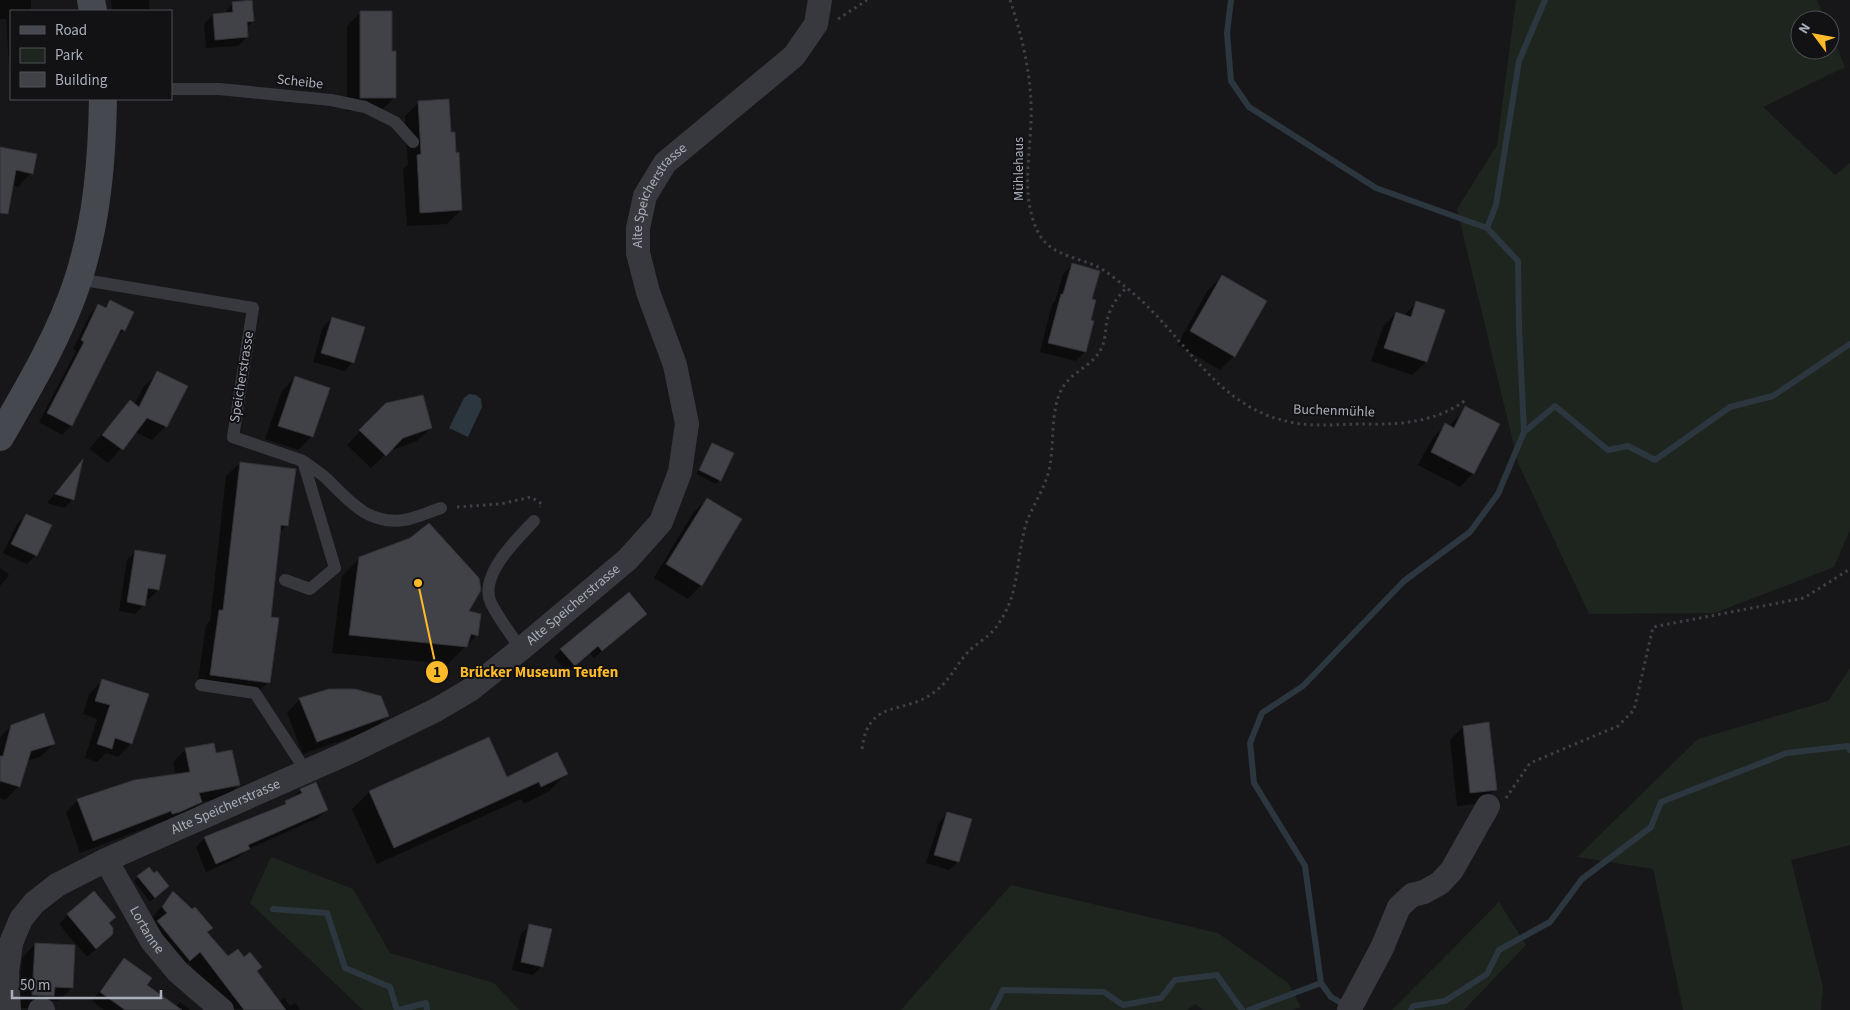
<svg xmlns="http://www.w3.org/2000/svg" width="1850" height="1010" viewBox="0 0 1850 1010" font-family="'Source Sans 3',sans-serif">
	<rect width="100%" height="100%" fill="#17171a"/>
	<path fill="#1d251e" d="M 1516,0 L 1817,0 L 1825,20 L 1800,20 L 1800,50 L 1830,50 L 1830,31 L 1845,67 L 1763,107 L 1835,175 L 1850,163 L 1850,530 L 1834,567 L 1715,613 L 1589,614 L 1518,463 L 1457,209 L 1497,145 Z
		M 1850,668 L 1850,845 L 1791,860 L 1823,987 L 1821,1010 L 1683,1010 L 1653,869 L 1577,857 L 1698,739 L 1828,701 Z
		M 271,857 L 353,889 L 390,953 L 494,983 L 519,1010 L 363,1010 L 250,903 Z
		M 1011,885 L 1218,933 L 1288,983 L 1301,1007 L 1292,1010 L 1203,1010 L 1195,1004 L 1187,1010 L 901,1010 Z
		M 1499,902 L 1526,945 L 1464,1010 L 1392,1010 Z"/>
	<path fill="#2c363f" d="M 469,394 L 476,395 L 481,399 L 482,407 L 468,437 L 449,428 L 464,398 Z"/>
	<path fill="#0007" d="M 0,0 L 31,0 L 31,11 L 11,11 L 11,95 L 6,19 L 0,19 Z
		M 111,0 L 149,0 L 150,11 L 112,11 Z
		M 233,3 L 253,21 L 246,28 L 247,37 L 238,46 L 206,48 L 204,24 L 213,15 L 224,14 Z
		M 361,12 L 395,97 L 381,111 L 347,111 L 347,26 Z
		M 419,102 L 450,133 L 461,210 L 447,224 L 407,226 L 403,169 L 408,165 L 405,116 Z
		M 0,148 L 31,173 L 18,187 L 12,185 L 0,204 Z
		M 1072,265 L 1090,300 L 1085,352 L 1076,361 L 1040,352 L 1052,304 L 1055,301 L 1063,274 Z
		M 1222,276 L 1234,356 L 1220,370 L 1177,345 L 1208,290 Z
		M 110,301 L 124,330 L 115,338 L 71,426 L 62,435 L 39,422 L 76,351 L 73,349 L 90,314 L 99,305 L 104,308 Z
		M 1417,302 L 1443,311 L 1426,362 L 1412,375 L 1371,361 L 1383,327 L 1396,313 L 1403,316 Z
		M 332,318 L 353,362 L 344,371 L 313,362 L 323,327 Z
		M 158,373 L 186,386 L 166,426 L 152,440 L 135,432 L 108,463 L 89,449 L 130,402 L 134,405 L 144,386 Z
		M 295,377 L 312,436 L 298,450 L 265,439 L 282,391 Z
		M 386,404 L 431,428 L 417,441 L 389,451 L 371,468 L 347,445 Z
		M 1465,408 L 1473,473 L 1460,487 L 1418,465 L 1432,439 L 1445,425 L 1449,427 Z
		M 713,444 L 720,480 L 716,484 L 696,474 Z
		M 81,463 L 73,499 L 64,508 L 47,503 Z
		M 240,463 L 287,525 L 279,533 L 269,618 L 268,682 L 255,696 L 197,688 L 206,625 L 210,621 L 226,476 Z
		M 707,499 L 701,585 L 688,599 L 654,578 L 693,513 Z
		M 26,515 L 36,555 L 27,564 L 3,553 L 17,524 Z
		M 136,551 L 158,590 L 149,599 L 145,598 L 144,605 L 135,614 L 119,611 L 127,560 Z
		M 360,558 L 468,612 L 479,615 L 476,636 L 448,664 L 332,653 L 342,576 Z
		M 0,568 L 9,575 L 0,586 Z
		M 646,614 L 594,658 L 590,653 L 567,672 L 554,657 L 561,650 Z
		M 103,680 L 131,743 L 118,757 L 106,753 L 97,762 L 85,758 L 97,719 L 83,714 L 89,694 Z
		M 300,699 L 388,715 L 374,729 L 303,754 L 287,713 Z
		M 11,726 L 54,744 L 40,757 L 26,761 L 19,786 L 5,800 L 0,798 L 0,737 Z
		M 1463,727 L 1495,789 L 1482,803 L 1457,806 L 1450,740 Z
		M 488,738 L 506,779 L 566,774 L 549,791 L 524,804 L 521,799 L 377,864 L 352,809 L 369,792 Z
		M 186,749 L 215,755 L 238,785 L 226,798 L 200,802 L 188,815 L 160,826 L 159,823 L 80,853 L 66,812 L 78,800 L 176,776 L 173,762 Z
		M 301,790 L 327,810 L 318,818 L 246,850 L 239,857 L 206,872 L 196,847 L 205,838 L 279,809 Z
		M 948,813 L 958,861 L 949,870 L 926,863 L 939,822 Z
		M 149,869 L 164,890 L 150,902 L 134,881 Z
		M 173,893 L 228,958 L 256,972 L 278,1002 L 284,998 L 290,1006 L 295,1003 L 300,1010 L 225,1009 L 188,962 L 178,970 L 148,934 L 157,924 L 152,918 Z
		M 68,915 L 108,923 L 103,943 L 87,957 L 59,924 Z
		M 530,925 L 542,966 L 533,975 L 512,970 L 521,934 Z
		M 35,944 L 72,988 L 58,1001 L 48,1001 L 40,1009 L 19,1008 L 22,958 Z
		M 124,960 L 146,985 L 175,1007 L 180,1002 L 190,1010 L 104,1010 L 92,1001 Z"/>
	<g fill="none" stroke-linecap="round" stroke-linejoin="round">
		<path stroke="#2c363f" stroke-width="6" d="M 1231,0 L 1227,33 L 1231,81 L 1249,107 L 1376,188 L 1487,228 L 1518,261 L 1519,326 L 1524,432 L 1498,494 L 1470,532 L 1404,581 L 1303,686 L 1262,713 L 1250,743 L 1254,783 L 1305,866 L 1321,983 L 1331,997 L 1347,1006
			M 1487,228 L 1496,205 L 1519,61 L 1545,0
			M 1524,432 L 1555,406 L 1608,450 L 1628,446 L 1655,460 L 1730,407 L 1773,396 L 1850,344
			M 273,909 L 327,913 L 345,968 L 390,987 L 397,1010
			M 399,1010 L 426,1003 L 427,1010
			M 993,1010 L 1003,990 L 1104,992 L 1123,1005 L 1161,998 L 1175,980 L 1217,975 L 1242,1010
			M 1249,1010 L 1321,983
			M 1411,1010 L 1413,1006 L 1445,1001 L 1487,974 L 1499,950 L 1550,922 L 1582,879 L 1651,827 L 1661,802 L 1787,753 L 1848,746 L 1850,750"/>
	</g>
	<path fill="#414247" stroke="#313136" d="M 252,0 L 254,21 L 247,22 L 248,37 L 215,40 L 213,14 L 233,12 L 232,2 Z
		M 360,11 L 392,11 L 392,51 L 396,51 L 396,98 L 360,98 Z
		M 449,99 L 451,132 L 455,132 L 456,153 L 459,152 L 462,210 L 420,213 L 417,155 L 421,154 L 418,101 Z
		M 0,147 L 37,154 L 33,174 L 16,170 L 8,214 L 0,213 Z
		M 1072,263 L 1100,271 L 1092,299 L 1096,300 L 1091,320 L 1094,321 L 1086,352 L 1048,343 L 1061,294 L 1063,294 Z
		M 1222,275 L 1267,301 L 1235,357 L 1190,331 Z
		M 110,300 L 134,312 L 125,331 L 121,329 L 72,426 L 47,413 L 84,342 L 81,340 L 98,304 L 106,308 Z
		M 1416,301 L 1445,310 L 1427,362 L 1384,348 L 1396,312 L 1411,317 Z
		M 332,317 L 365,327 L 354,363 L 321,353 Z
		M 157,371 L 188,386 L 167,427 L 147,418 L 123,450 L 102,435 L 130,400 L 139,407 Z
		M 295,376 L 330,388 L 313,437 L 278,426 Z
		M 423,395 L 432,428 L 403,438 L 386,456 L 359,430 L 386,403 Z
		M 1465,406 L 1500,424 L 1474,474 L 1431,452 L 1445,423 L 1454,428 Z
		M 712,443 L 734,453 L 721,481 L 699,470 Z
		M 83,459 L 74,500 L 55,494 Z
		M 240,462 L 296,469 L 288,526 L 281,525 L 271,617 L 279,618 L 270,683 L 210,675 L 219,610 L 223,610 Z
		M 707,498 L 742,519 L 702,586 L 666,564 Z
		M 26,514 L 52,525 L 37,556 L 11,544 Z
		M 429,523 L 479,578 L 481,590 L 469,611 L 481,614 L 478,636 L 471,634 L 467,647 L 349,635 L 359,557 L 410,538 Z
		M 135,550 L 166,555 L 159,590 L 148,588 L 145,606 L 127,602 Z
		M 629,592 L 647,614 L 602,651 L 598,646 L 575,666 L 560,649 Z
		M 102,679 L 149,694 L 132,744 L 115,738 L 112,749 L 97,744 L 110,705 L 95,701 Z
		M 329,689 L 355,689 L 381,696 L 389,716 L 317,742 L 299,698 Z
		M 44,713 L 55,744 L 31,751 L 20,787 L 0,781 L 0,756 L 3,756 L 11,725 Z
		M 1489,722 L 1497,790 L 1470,793 L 1463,726 Z
		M 489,737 L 507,777 L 557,752 L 568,774 L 541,787 L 539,782 L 394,848 L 369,791 Z
		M 214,743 L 216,753 L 232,750 L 240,785 L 199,793 L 202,802 L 180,812 L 172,814 L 171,811 L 93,841 L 77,799 L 134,780 L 190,772 L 185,748 Z
		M 316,782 L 328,810 L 248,845 L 250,849 L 216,864 L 204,837 L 286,804 L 285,801 L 302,793 L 300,789 Z
		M 947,812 L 972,819 L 959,862 L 934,855 Z
		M 149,867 L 154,873 L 157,871 L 169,886 L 155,898 L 137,876 Z
		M 94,891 L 116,917 L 109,923 L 113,928 L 113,934 L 96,949 L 67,914 Z
		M 173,891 L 192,909 L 195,907 L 213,928 L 207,932 L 228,956 L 238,949 L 244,957 L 250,952 L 262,967 L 257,971 L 286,1010 L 244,1010 L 200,952 L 190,961 L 157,921 L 167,913 L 162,907 Z
		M 529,924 L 552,929 L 543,967 L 521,962 Z
		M 35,943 L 75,945 L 73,988 L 55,987 L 54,996 L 32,995 Z
		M 124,958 L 152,978 L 147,985 L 182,1010 L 125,1010 L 100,992 Z"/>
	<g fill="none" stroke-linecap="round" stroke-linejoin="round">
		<path stroke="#3e4046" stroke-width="3" stroke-dasharray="2.5 4" stroke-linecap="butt" d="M 1010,0 C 1021,33 1030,69 1031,104 C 1033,146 1018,195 1039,234 C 1050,254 1075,257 1094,265 C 1106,270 1118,281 1128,289 C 1187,336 1214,409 1295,423 C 1317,427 1341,424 1363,424 C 1400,425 1438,422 1467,399
			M 838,19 L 867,0
			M 457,507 L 500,504 L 531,497 L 542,504 L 540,507
			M 862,749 C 868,698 904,715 933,693 C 948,683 955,667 967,653 C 975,645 985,639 993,631 C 1022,596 1014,562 1027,521 C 1034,503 1047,485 1050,465 C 1054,442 1051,417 1059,395 C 1068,371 1090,370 1101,349 C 1105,342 1105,334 1106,327 C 1108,310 1115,300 1126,288
			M 1506,798 L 1530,763 L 1618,726 L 1634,710 L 1653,627 L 1804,598 L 1850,569"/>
		<path stroke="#38393f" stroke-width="12" d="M 171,89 L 219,89 L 331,100 L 365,107 L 395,122 L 413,142
			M 78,279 L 253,308 L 233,437 L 303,461 L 335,568 L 310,589 L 285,580
			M 303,461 C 311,467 321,473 328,480 C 350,502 369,525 404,520 C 416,518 429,512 441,508
			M 521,649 C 511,635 499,619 491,603 C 478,576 517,539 534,521
			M 201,685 L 255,693 L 306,771"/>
		<g stroke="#38393f" stroke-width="24">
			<path id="s1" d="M 106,860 L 152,941 L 178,972 L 222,1010"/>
			<path id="s2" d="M 9,1010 L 7,972 L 11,943 L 21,919 L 34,903 L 57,885 L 106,860 L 352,751 L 436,710 L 470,690 L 521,649 L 628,559 L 661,522 L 680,472 L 687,424 L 675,365 L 648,292 L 638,253 L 638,228 L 645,196 L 665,163 L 794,56 L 816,24 L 820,0"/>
			<path d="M 40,1010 L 43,1010"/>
			<path d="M 1349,1010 L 1382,948 L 1399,907 L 1412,895 L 1424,892 L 1440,883 L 1452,870 L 1488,806"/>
		</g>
		<path stroke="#46484f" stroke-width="28" d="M 91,0 L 93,11
			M 0,437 C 29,387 60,335 78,280 C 97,221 102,160 103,99"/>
	</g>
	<g text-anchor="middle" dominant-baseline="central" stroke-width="4" stroke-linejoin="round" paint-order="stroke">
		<g font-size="14" fill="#a9aeba" stroke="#121215">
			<text transform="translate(300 82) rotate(6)">Scheibe</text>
			<text transform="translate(1019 169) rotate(-90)">Mühlehaus</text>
			<text stroke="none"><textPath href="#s2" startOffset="1199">Alte Speicherstrasse</textPath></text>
			<text transform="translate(242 377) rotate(-81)">Speicherstrasse</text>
			<text transform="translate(1334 411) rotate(2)">Buchenmühle</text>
			<text stroke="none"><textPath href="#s2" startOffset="734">Alte Speicherstrasse</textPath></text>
			<text stroke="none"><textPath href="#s2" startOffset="329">Alte Speicherstrasse</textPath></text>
			<text stroke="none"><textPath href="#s1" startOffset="81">Lortanne</textPath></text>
		</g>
	</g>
	<path fill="none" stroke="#ffba2a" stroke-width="2" d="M418 583L437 672"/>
	<g fill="#ffba2a" stroke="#121215" stroke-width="2">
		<circle cx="418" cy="583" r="5"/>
		<circle cx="437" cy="672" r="12"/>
	</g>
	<g font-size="15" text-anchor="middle" font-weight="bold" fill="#111">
		<text x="437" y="677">1</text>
	</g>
	<g font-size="15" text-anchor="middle" font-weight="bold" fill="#ffba2a" stroke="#121215" stroke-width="4" stroke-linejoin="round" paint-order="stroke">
		<text x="539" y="677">Brücker Museum Teufen</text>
	</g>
	<rect x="10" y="10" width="162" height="90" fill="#121215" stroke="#4e5057"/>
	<rect x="20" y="26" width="25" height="8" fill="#46484f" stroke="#4e5057"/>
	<text x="55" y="35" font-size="15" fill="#a9aeba">Road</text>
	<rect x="20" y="48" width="25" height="15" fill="#1d251e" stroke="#4e5057"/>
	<text x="55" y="60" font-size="15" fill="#a9aeba">Park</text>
	<rect x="20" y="72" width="25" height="15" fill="#414247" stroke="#4e5057"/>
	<text x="55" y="85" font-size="15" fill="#a9aeba">Building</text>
	<g transform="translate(1815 35) rotate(302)"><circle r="24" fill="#121215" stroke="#4e5057"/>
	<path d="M0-4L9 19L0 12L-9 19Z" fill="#ffba2a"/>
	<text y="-8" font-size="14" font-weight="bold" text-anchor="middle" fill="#a9aeba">N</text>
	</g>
	<path d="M12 990v8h149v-8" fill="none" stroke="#a9aeba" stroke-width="2.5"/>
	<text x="20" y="990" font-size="15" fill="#a9aeba" stroke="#121215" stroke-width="4" paint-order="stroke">50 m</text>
</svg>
